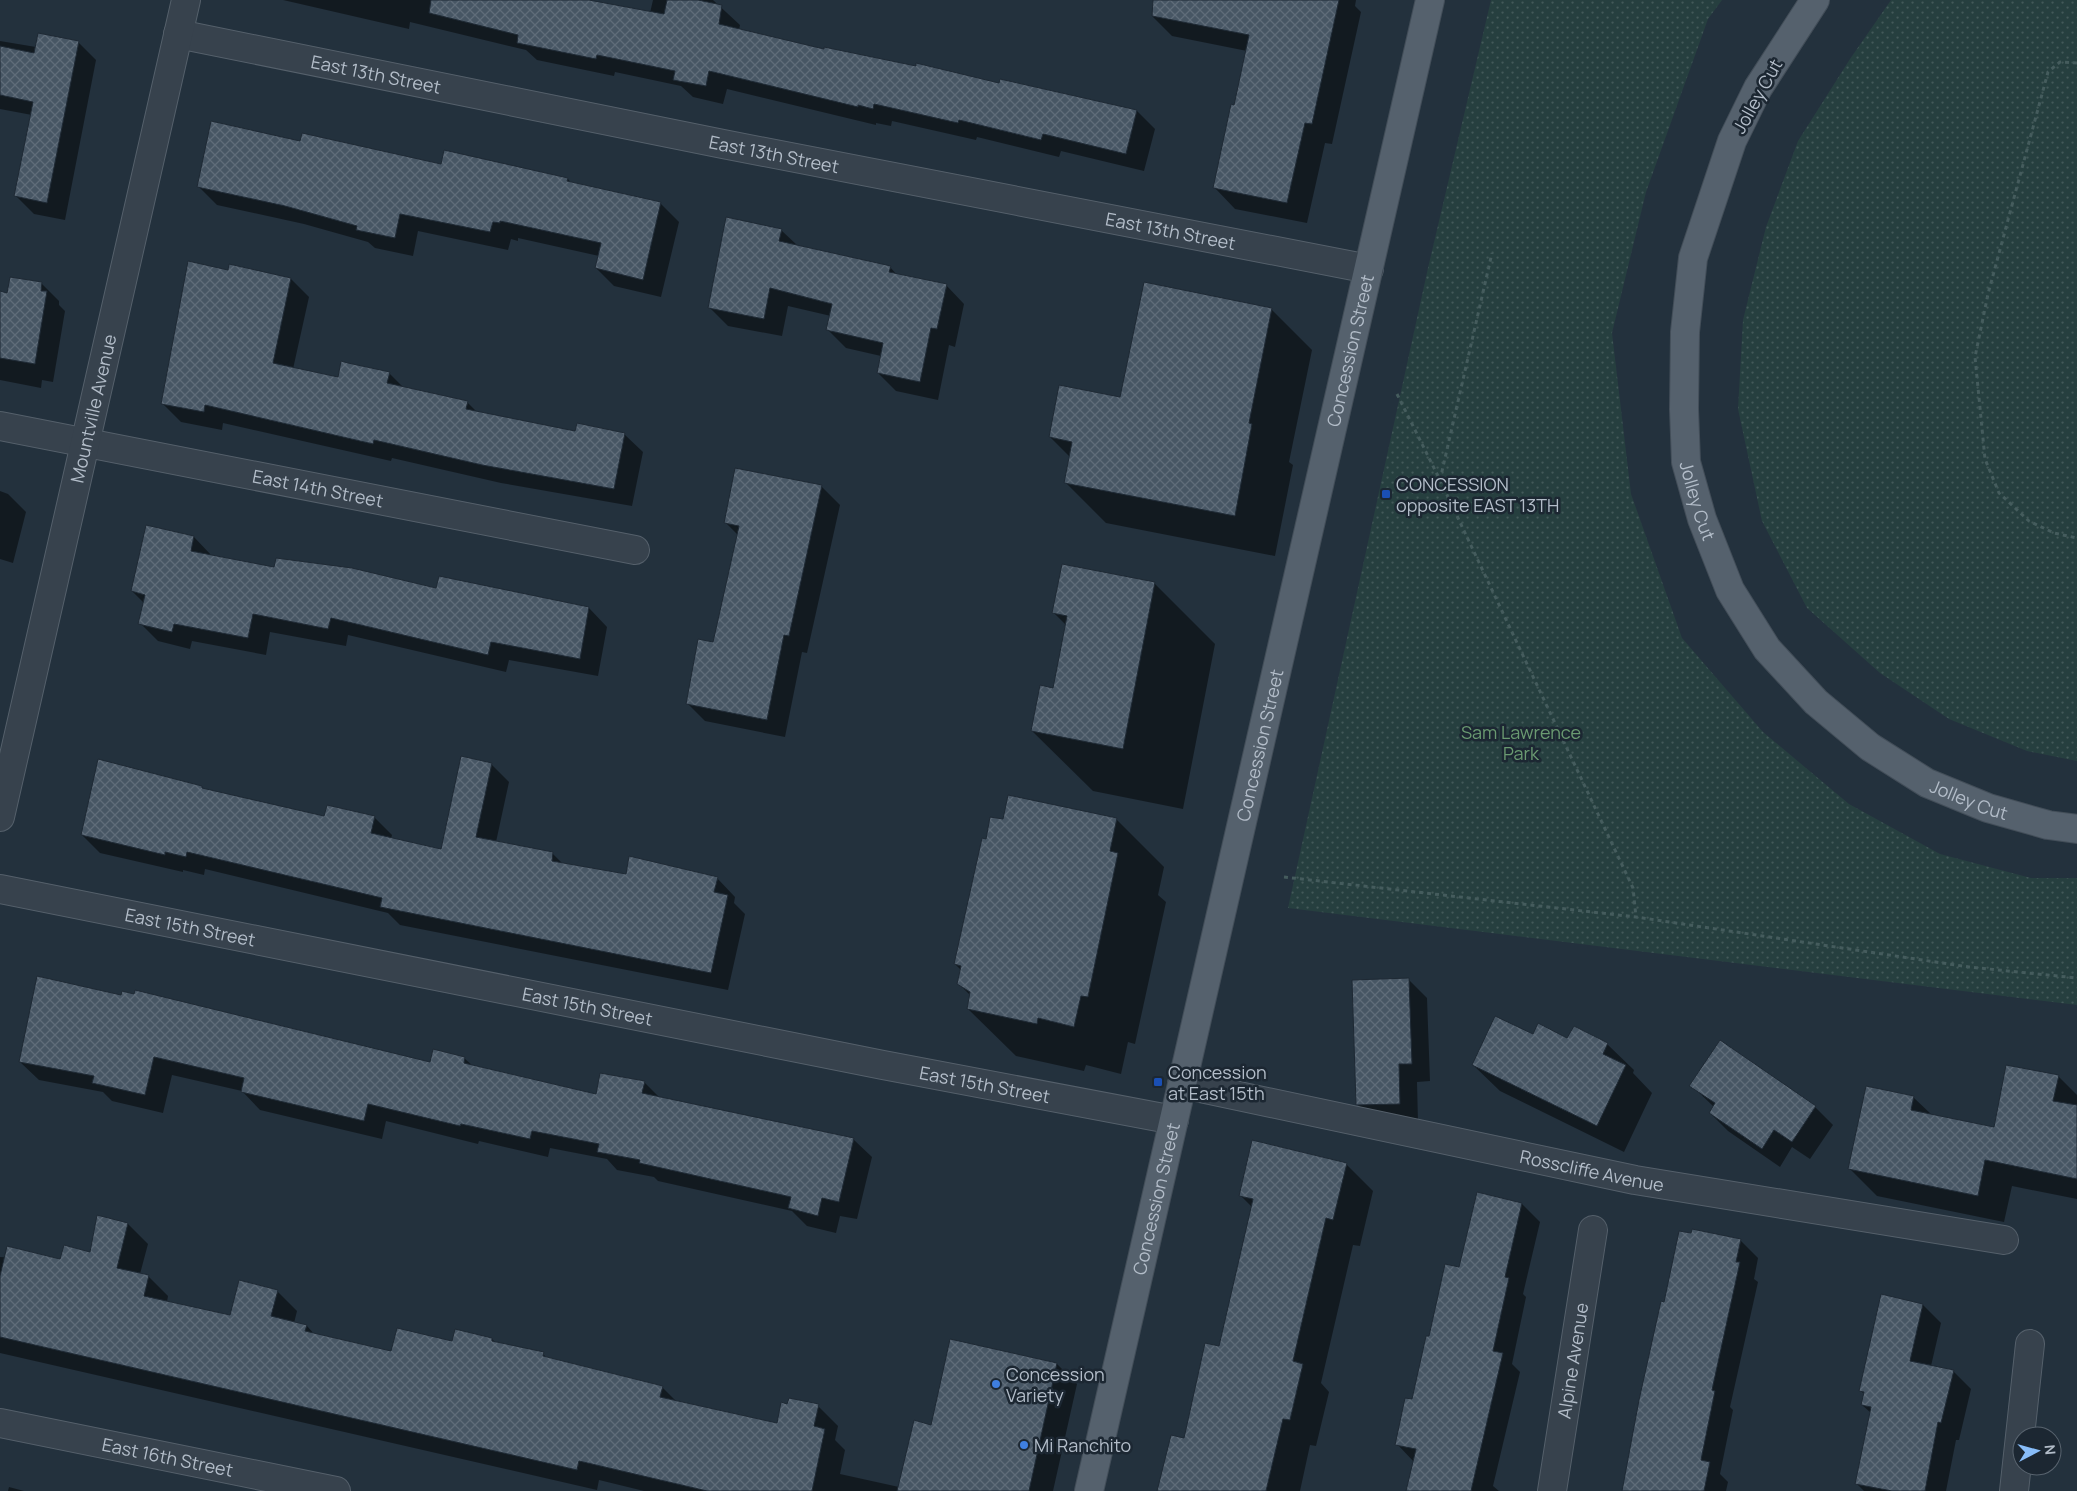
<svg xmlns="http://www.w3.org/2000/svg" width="2077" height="1491" viewBox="0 0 2077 1491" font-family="Manrope,sans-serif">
	<defs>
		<pattern id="park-dots" width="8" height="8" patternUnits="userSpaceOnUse" patternTransform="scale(1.25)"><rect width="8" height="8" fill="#263f3f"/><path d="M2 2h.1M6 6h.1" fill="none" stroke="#435959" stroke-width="1.8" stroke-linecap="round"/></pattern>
		<pattern id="building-cross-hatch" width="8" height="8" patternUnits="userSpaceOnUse" patternTransform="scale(1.25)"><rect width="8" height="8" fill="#475664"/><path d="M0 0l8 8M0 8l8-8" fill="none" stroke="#5f6c79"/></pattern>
	</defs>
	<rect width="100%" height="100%" fill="#23313d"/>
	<path fill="url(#park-dots)" d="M 1491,0 L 1722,0 L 1708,19 L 1646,192 L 1612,333 L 1631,494 L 1682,638 L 1763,732 L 1849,804 L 1940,854 L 2031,878 L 2077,878 L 2077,1005 L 1288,908 L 1428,268 Z
		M 1891,0 L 2077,0 L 2077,761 L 2027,751 L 1949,719 L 1880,673 L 1807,608 L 1762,521 L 1738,409 L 1743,320 L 1766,227 L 1798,141 L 1850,59 Z"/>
	<path fill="#0007" d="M 283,0 L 588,0 L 650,13 L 653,0 L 713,0 L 740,25 L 739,30 L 825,50 L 1000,84 L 1001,81 L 1137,111 L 1155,129 L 1144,171 L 1061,151 L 1059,157 L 977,137 L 976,140 L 892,121 L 891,126 L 876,123 L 876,125 L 727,89 L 723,104 L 693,97 L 681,86 L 615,72 L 614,76 L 537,60 L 526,50 L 410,22 L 409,29 Z
		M 1154,0 L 1356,0 L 1355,6 L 1361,12 L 1332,144 L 1325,143 L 1307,223 L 1235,209 L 1215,188 L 1247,51 L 1172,36 L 1152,16 Z
		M 0,41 L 36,47 L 78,42 L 96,60 L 65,220 L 34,214 L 16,196 L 32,115 L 0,109 Z
		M 301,142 L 442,166 L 568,179 L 572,184 L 660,203 L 679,222 L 661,297 L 614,286 L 596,268 L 599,256 L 518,238 L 518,241 L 511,239 L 508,250 L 418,231 L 413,256 L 375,248 L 368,242 L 304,224 L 217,205 L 199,187 Z
		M 781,230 L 798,246 L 890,267 L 898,276 L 946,285 L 964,304 L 955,347 L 949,345 L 938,400 L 896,391 L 878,373 L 881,356 L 846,348 L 828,330 L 831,316 L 788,306 L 782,336 L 728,326 L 710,308 Z
		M 229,271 L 291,279 L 309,297 L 293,369 L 339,379 L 389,373 L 404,388 L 467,402 L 478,413 L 576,432 L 624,434 L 643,452 L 632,506 L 501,483 L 392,458 L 391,461 L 223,423 L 222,430 L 181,422 L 163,404 Z
		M 41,283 L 59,301 L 59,305 L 65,311 L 53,382 L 42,380 L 41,388 L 0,380 L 0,292 L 8,294 Z
		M 1271,309 L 1312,350 L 1289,462 L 1293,465 L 1275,556 L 1106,523 L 1065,482 L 1070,457 L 1050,437 L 1121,399 Z
		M 821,486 L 840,505 L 807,653 L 802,652 L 785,737 L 705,721 L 687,703 L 714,644 L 738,535 L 725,522 Z
		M 0,491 L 8,494 L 26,512 L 13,563 L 0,559 Z
		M 194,537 L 212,556 L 275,569 L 437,590 L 440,577 L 589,608 L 607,627 L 598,676 L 509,660 L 506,672 L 348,635 L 346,646 L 270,632 L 266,655 L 192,641 L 190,649 L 158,641 L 140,623 L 144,603 L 132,591 Z
		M 1154,583 L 1215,644 L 1183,809 L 1093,791 L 1032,731 L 1054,689 L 1066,625 L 1054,613 Z
		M 491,764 L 509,782 L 496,842 L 552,853 L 564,865 L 627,876 L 717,878 L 735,897 L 734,903 L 745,914 L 728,990 L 400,925 L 388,913 L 205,869 L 204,875 L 183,870 L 183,872 L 100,853 L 82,835 L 201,787 L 204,790 L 325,818 L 374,817 L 392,835 L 391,839 L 442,851 Z
		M 1116,819 L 1164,867 L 1158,895 L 1166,902 L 1135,1044 L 1128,1042 L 1121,1074 L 1086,1065 L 1084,1071 L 1016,1056 L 968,1009 L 971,996 L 959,984 L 962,971 L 955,964 L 987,840 L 1004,821 Z
		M 38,978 L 431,1063 L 464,1058 L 473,1066 L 597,1095 L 644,1082 L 660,1098 L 853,1139 L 872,1157 L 857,1219 L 840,1216 L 836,1233 L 807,1226 L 792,1211 L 658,1181 L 654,1177 L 617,1170 L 607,1159 L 550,1148 L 548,1157 L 479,1141 L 478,1144 L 386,1121 L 382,1139 L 260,1110 L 242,1091 L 172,1075 L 163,1113 L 112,1101 L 103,1092 L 39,1080 L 20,1062 Z
		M 1409,980 L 1427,998 L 1430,1081 L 1417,1082 L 1418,1122 L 1375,1122 L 1357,1104 Z
		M 1568,1040 L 1607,1044 L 1634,1070 L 1633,1073 L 1652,1093 L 1624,1152 L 1500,1091 L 1473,1065 Z
		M 2058,1076 L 2077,1095 L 2077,1199 L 2012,1186 L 2004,1222 L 1877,1196 L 1850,1169 L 1913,1097 L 1932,1115 L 1995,1128 Z
		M 1691,1085 L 1815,1107 L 1833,1125 L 1810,1159 L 1792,1147 L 1780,1167 L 1728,1131 L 1710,1113 L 1714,1107 Z
		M 1346,1164 L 1373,1191 L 1360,1246 L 1353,1245 L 1321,1383 L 1329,1392 L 1316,1446 L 1310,1445 L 1300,1491 L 1159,1491 L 1185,1440 L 1220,1347 L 1252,1207 L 1241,1196 Z
		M 1522,1204 L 1540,1222 L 1523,1294 L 1526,1297 L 1512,1364 L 1520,1372 L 1493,1486 L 1499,1491 L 1407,1491 L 1414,1462 L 1397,1444 L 1413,1401 L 1430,1338 L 1460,1269 Z
		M 128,1224 L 148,1244 L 140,1274 L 148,1276 L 168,1296 L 167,1302 L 231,1316 L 277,1291 L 297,1311 L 294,1323 L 307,1326 L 315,1335 L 392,1353 L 492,1339 L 497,1344 L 543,1354 L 548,1359 L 662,1387 L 677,1402 L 777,1425 L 818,1406 L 838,1426 L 835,1440 L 845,1450 L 840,1474 L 899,1487 L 932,1426 L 1057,1364 L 1077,1384 L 1053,1491 L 644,1491 L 599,1480 L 597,1490 L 0,1353 L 0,1257 L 61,1261 L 91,1253 Z
		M 1740,1240 L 1758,1258 L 1754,1279 L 1758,1282 L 1730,1407 L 1733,1410 L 1720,1474 L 1728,1482 L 1726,1491 L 1624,1491 L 1665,1303 Z
		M 1882,1295 L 1923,1305 L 1941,1323 L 1931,1366 L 1953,1371 L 1971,1389 L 1959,1440 L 1956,1440 L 1946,1491 L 1864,1491 L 1856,1483 L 1871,1413 L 1862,1405 L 1865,1395 L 1861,1391 Z
		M 9,1487 L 24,1491 L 8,1491 Z"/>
	<path fill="url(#building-cross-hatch)" stroke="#1e2934" d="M 431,0 L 589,0 L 664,14 L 667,0 L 698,0 L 722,5 L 719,24 L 824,49 L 824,47 L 916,66 L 916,63 L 999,83 L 1000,79 L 1137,110 L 1126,154 L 1043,134 L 1041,140 L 959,120 L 958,123 L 874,104 L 873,109 L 858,105 L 858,107 L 709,71 L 706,86 L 673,80 L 675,71 L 597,55 L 596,59 L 517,43 L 518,35 L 429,13 Z
		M 1153,0 L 1339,0 L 1312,124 L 1305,123 L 1287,203 L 1213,188 L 1231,104 L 1234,105 L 1249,35 L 1152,16 Z
		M 38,33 L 79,41 L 47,203 L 14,196 L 33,102 L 0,95 L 0,46 L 34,53 Z
		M 211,121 L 300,141 L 302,133 L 441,164 L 444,150 L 568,178 L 567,181 L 661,202 L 643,280 L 595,268 L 601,243 L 500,221 L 500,223 L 493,222 L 490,232 L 400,214 L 395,238 L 356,230 L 357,226 L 285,206 L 197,187 Z
		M 726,217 L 782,229 L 779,241 L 891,266 L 889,272 L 947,284 L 937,329 L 931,328 L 920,382 L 877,373 L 883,343 L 826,330 L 832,304 L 770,288 L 764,319 L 708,308 Z
		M 188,261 L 228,270 L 229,264 L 291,278 L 273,363 L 338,377 L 341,361 L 348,363 L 390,372 L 387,383 L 468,401 L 466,409 L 575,431 L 577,423 L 625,433 L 614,489 L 482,465 L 374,440 L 373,444 L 205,405 L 204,412 L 161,404 Z
		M 10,277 L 42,282 L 41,291 L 47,291 L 35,364 L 0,358 L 0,291 L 7,293 Z
		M 1144,282 L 1272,308 L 1249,423 L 1252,424 L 1235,516 L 1064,483 L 1072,442 L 1049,437 L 1059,385 L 1120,397 Z
		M 735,468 L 822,485 L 789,636 L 784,635 L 767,720 L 686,704 L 698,639 L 713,642 L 739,526 L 724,523 Z
		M 146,525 L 194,536 L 191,551 L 274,567 L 276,558 L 352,568 L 436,588 L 439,576 L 589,607 L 580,659 L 491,642 L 488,655 L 331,618 L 328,629 L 253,614 L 248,638 L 174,624 L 172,632 L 138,624 L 145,595 L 131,591 Z
		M 1062,564 L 1155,582 L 1123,749 L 1031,731 L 1040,685 L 1053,688 L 1067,616 L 1052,613 Z
		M 461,756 L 492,763 L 476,837 L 553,852 L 552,861 L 626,874 L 629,856 L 718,877 L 714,892 L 728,895 L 711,973 L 380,907 L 382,898 L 187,852 L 186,857 L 165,852 L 165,855 L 81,835 L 98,759 L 202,786 L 202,788 L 324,816 L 327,805 L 375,816 L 371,833 L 441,849 Z
		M 1008,795 L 1117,818 L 1110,851 L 1118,853 L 1088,997 L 1081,996 L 1074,1027 L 1038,1018 L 1037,1024 L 967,1009 L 970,992 L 957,984 L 961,966 L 954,964 L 982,838 L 986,839 L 990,817 L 1003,819 Z
		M 37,976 L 121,995 L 122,991 L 134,994 L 135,990 L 430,1062 L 433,1049 L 465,1057 L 464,1063 L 596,1094 L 600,1073 L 645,1081 L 642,1093 L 854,1138 L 839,1202 L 822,1198 L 818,1216 L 788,1208 L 791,1197 L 639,1163 L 640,1160 L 597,1152 L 599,1144 L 532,1131 L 530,1139 L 461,1124 L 460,1126 L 368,1104 L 364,1121 L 241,1092 L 244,1078 L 154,1057 L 145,1095 L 92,1083 L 94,1076 L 19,1062 Z
		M 1409,978 L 1412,1064 L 1399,1064 L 1400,1104 L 1356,1105 L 1352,980 Z
		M 1495,1016 L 1533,1034 L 1538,1023 L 1567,1038 L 1574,1026 L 1608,1043 L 1603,1054 L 1626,1065 L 1597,1126 L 1472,1065 Z
		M 1720,1040 L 1816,1106 L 1792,1142 L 1774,1130 L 1762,1149 L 1709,1113 L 1715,1103 L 1689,1086 Z
		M 2006,1065 L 2059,1075 L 2053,1101 L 2077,1105 L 2077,1179 L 1985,1160 L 1978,1196 L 1848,1169 L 1866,1086 L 1914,1096 L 1911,1110 L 1994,1127 Z
		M 1252,1140 L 1347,1163 L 1333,1220 L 1326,1218 L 1293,1361 L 1303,1364 L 1290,1420 L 1283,1419 L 1266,1491 L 1157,1491 L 1171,1435 L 1184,1438 L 1205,1343 L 1219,1346 L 1253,1199 L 1239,1196 Z
		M 1477,1192 L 1522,1203 L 1505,1277 L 1509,1278 L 1493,1351 L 1503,1353 L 1471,1491 L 1406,1491 L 1416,1449 L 1395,1445 L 1405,1398 L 1412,1399 L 1426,1336 L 1429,1336 L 1445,1264 L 1459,1267 Z
		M 97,1215 L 128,1223 L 117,1268 L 149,1275 L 144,1296 L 230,1315 L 239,1280 L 278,1290 L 271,1316 L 307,1325 L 305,1331 L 391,1351 L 397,1328 L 452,1341 L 455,1329 L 492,1338 L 492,1341 L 544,1352 L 543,1356 L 663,1386 L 660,1397 L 777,1423 L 781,1402 L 787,1404 L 789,1398 L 819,1404 L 814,1426 L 825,1429 L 812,1491 L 707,1491 L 579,1461 L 577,1470 L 0,1337 L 0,1276 L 7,1246 L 60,1259 L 64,1245 L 90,1252 Z
		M 1692,1229 L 1741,1239 L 1736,1262 L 1740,1262 L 1712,1390 L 1715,1391 L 1701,1460 L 1710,1462 L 1704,1491 L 1622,1491 L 1639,1400 L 1661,1301 L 1664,1302 L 1679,1231 L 1691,1233 Z
		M 1881,1294 L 1923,1304 L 1910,1361 L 1954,1370 L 1941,1423 L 1938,1422 L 1925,1491 L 1892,1491 L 1855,1484 L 1871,1407 L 1861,1405 L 1864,1392 L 1859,1391 Z
		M 950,1339 L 1057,1363 L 1029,1491 L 897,1491 L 914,1420 L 931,1425 Z"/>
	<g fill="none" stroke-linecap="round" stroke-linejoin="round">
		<g stroke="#55606b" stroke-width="30">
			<g id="minor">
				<path id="s1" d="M 178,34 L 723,144 L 1369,269"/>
				<path id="s2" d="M 0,426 L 635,550"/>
				<path id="s3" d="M 0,817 L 186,0"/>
				<path id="s4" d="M 0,889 L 883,1065 L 1174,1120"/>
				<path id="s5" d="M 1182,1084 L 1635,1180 L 2004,1240"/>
				<path id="s6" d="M 0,1423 L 336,1491"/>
				<path id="s7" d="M 1552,1491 L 1593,1230"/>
				<path d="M 2014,1491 L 2030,1344"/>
			</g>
		</g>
		<g stroke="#434e59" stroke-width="30">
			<g id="major">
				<path id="s8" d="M 1815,0 L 1758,88 L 1732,141 L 1693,258 L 1685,332 L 1684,409 L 1686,462 L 1702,519 L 1730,590 L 1767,649 L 1816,702 L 1870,747 L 1927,783 L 1988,808 L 2048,825 L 2077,829"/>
				<path id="s9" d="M 1089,1491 L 1430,0"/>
			</g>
		</g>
		<path stroke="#455c5d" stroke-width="3" stroke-dasharray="4 4" stroke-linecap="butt" d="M 2077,63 L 2060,62 L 2048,72 L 1988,294 L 1975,357 L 1985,459 L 1999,493 L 2029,521 L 2054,533 L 2077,538
			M 1397,394 L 1440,480 L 1633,888 L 1636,917
			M 1440,480 L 1492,253
			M 1284,877 L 1636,917 L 1969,967 L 2077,978"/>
		<use href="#minor" stroke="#37424d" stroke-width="28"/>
		<use href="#major" stroke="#55616d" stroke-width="28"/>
	</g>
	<g fill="#1a4fb4" stroke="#1c2732" stroke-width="2">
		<rect x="1381" y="489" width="10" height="10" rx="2.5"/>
		<rect x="1153" y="1077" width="10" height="10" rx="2.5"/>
	</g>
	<g fill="#3f7fe0" stroke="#1c2732" stroke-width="2">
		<circle cx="996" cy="1384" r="5"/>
		<circle cx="1024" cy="1445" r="5"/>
	</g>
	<g text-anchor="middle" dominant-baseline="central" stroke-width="5" stroke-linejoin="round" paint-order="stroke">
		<g font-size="18" fill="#b3bdc9" stroke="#1c2732">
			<text stroke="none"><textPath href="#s1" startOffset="202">East 13th Street</textPath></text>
			<text transform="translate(1757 96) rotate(-61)">Jolley Cut</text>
			<text stroke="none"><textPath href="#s1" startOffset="608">East 13th Street</textPath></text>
			<text stroke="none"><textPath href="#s1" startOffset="1012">East 13th Street</textPath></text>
			<text stroke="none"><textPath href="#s9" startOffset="1170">Concession Street</textPath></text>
			<text stroke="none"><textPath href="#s3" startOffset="419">Mountville Avenue</textPath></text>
			<text stroke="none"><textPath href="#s2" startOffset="324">East 14th Street</textPath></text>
			<text stroke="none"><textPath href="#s8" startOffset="532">Jolley Cut</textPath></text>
			<text stroke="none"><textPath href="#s9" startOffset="765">Concession Street</textPath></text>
			<text stroke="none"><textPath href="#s8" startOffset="952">Jolley Cut</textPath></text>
			<text stroke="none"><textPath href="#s4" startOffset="194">East 15th Street</textPath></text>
			<text stroke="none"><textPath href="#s4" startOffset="599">East 15th Street</textPath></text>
			<text stroke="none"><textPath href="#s4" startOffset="1004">East 15th Street</textPath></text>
			<text stroke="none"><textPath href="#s5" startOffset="419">Rosscliffe Avenue</textPath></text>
			<text stroke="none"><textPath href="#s9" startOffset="300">Concession Street</textPath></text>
			<text stroke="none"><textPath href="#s7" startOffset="132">Alpine Avenue</textPath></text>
			<text stroke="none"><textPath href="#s6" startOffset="171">East 16th Street</textPath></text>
		</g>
		<g font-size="18" fill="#b3bdc9" stroke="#1c2732" text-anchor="start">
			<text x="1396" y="484">CONCESSION<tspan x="1396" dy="21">opposite EAST 13TH</tspan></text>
			<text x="1168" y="1072">Concession<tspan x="1168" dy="21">at East 15th</tspan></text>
			<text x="1006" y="1374">Concession<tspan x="1006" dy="21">Variety</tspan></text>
			<text x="1034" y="1445">Mi Ranchito</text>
		</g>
		<g font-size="18" fill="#6a9a71" stroke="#1c2732">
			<text x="1521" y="732">Sam Lawrence<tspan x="1521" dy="21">Park</tspan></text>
		</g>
	</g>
	<g transform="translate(2037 1451) rotate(84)"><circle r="24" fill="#1c2732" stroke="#58636e"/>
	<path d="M0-4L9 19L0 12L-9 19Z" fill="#88bdf9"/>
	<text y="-8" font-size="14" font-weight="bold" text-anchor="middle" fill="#b3bdc9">N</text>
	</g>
</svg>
